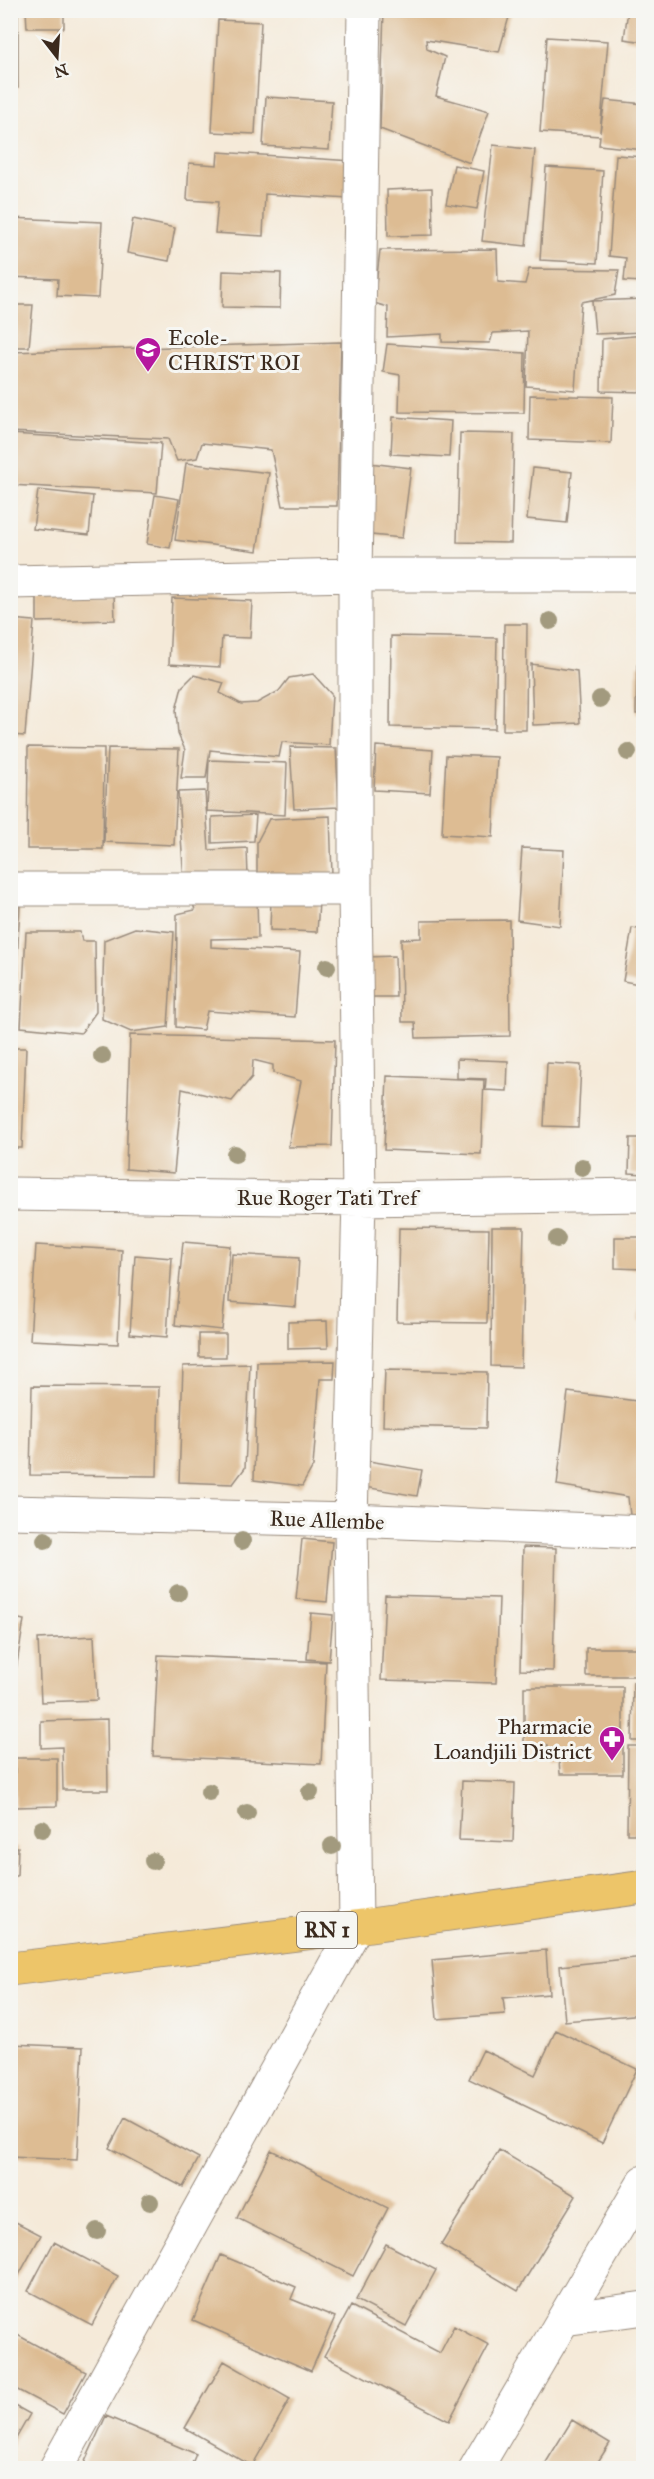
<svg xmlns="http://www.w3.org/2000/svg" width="654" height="2479" viewBox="0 0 654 2479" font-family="'IM FELL Great Primer',serif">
	<rect width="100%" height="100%" fill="#f6f6f2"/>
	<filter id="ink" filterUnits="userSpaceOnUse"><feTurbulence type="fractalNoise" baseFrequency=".0167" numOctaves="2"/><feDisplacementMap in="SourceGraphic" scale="12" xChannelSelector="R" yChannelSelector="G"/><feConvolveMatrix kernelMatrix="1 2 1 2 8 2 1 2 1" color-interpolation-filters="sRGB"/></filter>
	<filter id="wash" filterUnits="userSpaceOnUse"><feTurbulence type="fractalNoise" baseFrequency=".008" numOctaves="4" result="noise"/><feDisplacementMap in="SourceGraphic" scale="24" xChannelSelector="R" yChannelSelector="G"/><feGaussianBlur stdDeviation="1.35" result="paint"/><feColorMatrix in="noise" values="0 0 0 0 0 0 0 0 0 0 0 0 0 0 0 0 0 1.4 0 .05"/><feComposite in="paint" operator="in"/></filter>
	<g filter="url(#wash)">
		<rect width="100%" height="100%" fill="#f5ead9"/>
		<g id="blocks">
			<path fill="#ddbc93" d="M 10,10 L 18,10 L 18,88 L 10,88 Z
				M 26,10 L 64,10 L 64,28 L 27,28 Z
				M 384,10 L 511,10 L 499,52 L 426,40 L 427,49 L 445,57 L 436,96 L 489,111 L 470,163 L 380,129 Z
				M 628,10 L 644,10 L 644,42 L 624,39 Z
				M 218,20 L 261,22 L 255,134 L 212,132 Z
				M 547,37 L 608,41 L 600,132 L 605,100 L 644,104 L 644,150 L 599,145 L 600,136 L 540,132 Z
				M 266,97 L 332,101 L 329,150 L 263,146 Z
				M 493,145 L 535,150 L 526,246 L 482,241 Z
				M 218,152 L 352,161 L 349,199 L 265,194 L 263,236 L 215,233 L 218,202 L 187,200 L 189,163 L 217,165 Z
				M 616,155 L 644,157 L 644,282 L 624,281 L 626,258 L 609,256 Z
				M 454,165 L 484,171 L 477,209 L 446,204 Z
				M 546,167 L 603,171 L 597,263 L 540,260 Z
				M 432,188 L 433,235 L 388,236 L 387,190 Z
				M 10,218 L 102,222 L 98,298 L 57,296 L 58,279 L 10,277 Z
				M 133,219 L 175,228 L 169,261 L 127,253 Z
				M 497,249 L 498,282 L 525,284 L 529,269 L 619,270 L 615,295 L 581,302 L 575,390 L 526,386 L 528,331 L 493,333 L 490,343 L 442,342 L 442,334 L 387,337 L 388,307 L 374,303 L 380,250 Z
				M 223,271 L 281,273 L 280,308 L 222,307 Z
				M 644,299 L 644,332 L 595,334 L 592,301 Z
				M 10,305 L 33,305 L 29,347 L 10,347 Z
				M 644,335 L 644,392 L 601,391 L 602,339 Z
				M 341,342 L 337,506 L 283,506 L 271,450 L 202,443 L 197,458 L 177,461 L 168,439 L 10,432 L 10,352 Z
				M 387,344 L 525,353 L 524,413 L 399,412 L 400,375 L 383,372 Z
				M 530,395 L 613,397 L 611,443 L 529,440 Z
				M 393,417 L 451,421 L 449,457 L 391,454 Z
				M 460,433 L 514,434 L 511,543 L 457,542 Z
				M 10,434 L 161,443 L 157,493 L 10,485 Z
				M 186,463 L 269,473 L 257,551 L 175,540 Z
				M 369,463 L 411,468 L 402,538 L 361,534 Z
				M 533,468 L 572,472 L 567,523 L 527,519 Z
				M 38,490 L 93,496 L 89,535 L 33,529 Z
				M 155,495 L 179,499 L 170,548 L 147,544 Z
				M 114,594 L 115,620 L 37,622 L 37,596 Z
				M 172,598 L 252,601 L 250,638 L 222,637 L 220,667 L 169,664 Z
				M 10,619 L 34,621 L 25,736 L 10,735 Z
				M 504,624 L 527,624 L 526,730 L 503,730 Z
				M 391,636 L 497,638 L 495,729 L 390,727 Z
				M 531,664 L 577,671 L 580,723 L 533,725 Z
				M 637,665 L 644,665 L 644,714 L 636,714 Z
				M 313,674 L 332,695 L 329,745 L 282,742 L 279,757 L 210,750 L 206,778 L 181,778 L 185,750 L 178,734 L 176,710 L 182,687 L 194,675 L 224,683 L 220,693 L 241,704 L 257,703 L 279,691 L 289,678 Z
				M 376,746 L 433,750 L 430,793 L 374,790 Z
				M 28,747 L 104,748 L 103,849 L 27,849 Z
				M 290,747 L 336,748 L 339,807 L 294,809 Z
				M 108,748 L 179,749 L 174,845 L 104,842 Z
				M 446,755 L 497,757 L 493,837 L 442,834 Z
				M 209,760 L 287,763 L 285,815 L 207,811 Z
				M 205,791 L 209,850 L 247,848 L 248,877 L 184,882 L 178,792 Z
				M 256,815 L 254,841 L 212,843 L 212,817 Z
				M 330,816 L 332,875 L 257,877 L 257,842 L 269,819 Z
				M 522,848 L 564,850 L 560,926 L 517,920 Z
				M 191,897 L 257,899 L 258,938 L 211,939 L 211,947 L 300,952 L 295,1017 L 207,1011 L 203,1030 L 176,1027 L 177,914 L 195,910 Z
				M 271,899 L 319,902 L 317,932 L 270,930 Z
				M 10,905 L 20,905 L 13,1037 L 10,1037 Z
				M 509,920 L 510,1036 L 416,1038 L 415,1022 L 402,1022 L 401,939 L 421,938 L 421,921 Z
				M 135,928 L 174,932 L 168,1027 L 131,1032 L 102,1019 L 104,940 Z
				M 632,928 L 644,930 L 644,985 L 623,981 Z
				M 26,932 L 80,932 L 82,941 L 95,941 L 96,1012 L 81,1033 L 21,1027 Z
				M 395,956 L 396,997 L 368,997 L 367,957 Z
				M 130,1035 L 335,1040 L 332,1146 L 288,1147 L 301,1081 L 273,1073 L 273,1065 L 253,1060 L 252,1077 L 232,1101 L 182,1089 L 174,1173 L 126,1169 Z
				M 10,1048 L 26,1048 L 22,1148 L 10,1148 Z
				M 457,1059 L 508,1061 L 507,1091 L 485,1090 L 486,1079 L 457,1078 Z
				M 547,1063 L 581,1065 L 578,1127 L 544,1126 Z
				M 387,1076 L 484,1080 L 481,1154 L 384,1150 Z
				M 630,1138 L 644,1138 L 644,1174 L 629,1173 Z
				M 492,1227 L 524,1227 L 521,1367 L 491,1366 Z
				M 399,1228 L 489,1229 L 487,1323 L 397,1322 Z
				M 615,1237 L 644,1237 L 644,1269 L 615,1268 Z
				M 183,1242 L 230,1246 L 222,1330 L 175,1325 Z
				M 36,1245 L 122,1250 L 118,1344 L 30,1340 Z
				M 232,1254 L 299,1258 L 296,1307 L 229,1302 Z
				M 135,1255 L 172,1258 L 167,1337 L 130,1334 Z
				M 642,1284 L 644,1284 L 644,1322 L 638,1321 Z
				M 327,1321 L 328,1348 L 288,1349 L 288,1322 Z
				M 199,1334 L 226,1334 L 226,1357 L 199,1357 Z
				M 335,1361 L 334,1379 L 320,1379 L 313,1466 L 302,1486 L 254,1480 L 257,1362 Z
				M 250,1364 L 245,1468 L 233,1484 L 179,1482 L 183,1366 Z
				M 385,1370 L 487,1372 L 486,1428 L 383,1426 Z
				M 32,1386 L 159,1387 L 157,1476 L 30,1475 Z
				M 568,1392 L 644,1402 L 644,1517 L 630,1515 L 628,1497 L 557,1485 Z
				M 369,1461 L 422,1470 L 417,1496 L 364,1487 Z
				M 302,1539 L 332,1542 L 327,1602 L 296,1599 Z
				M 523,1547 L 556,1548 L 553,1671 L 520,1670 Z
				M 640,1556 L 644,1556 L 644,1609 L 639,1609 Z
				M 385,1595 L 499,1598 L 496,1683 L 381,1680 Z
				M 311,1613 L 333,1615 L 329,1661 L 307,1659 Z
				M 10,1617 L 24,1620 L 15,1676 L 10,1676 Z
				M 94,1636 L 97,1700 L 41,1702 L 38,1639 Z
				M 586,1648 L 644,1648 L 644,1676 L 586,1676 Z
				M 158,1655 L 326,1662 L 321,1764 L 153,1756 Z
				M 10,1679 L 15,1679 L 14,1712 L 10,1712 Z
				M 633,1682 L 644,1682 L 644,1741 L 632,1741 Z
				M 524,1687 L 623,1687 L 623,1774 L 560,1774 L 559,1760 L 548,1760 L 548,1745 L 524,1745 Z
				M 107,1719 L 108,1790 L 63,1790 L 62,1747 L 41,1748 L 41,1721 Z
				M 628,1746 L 644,1746 L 644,1834 L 627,1834 Z
				M 15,1758 L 57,1758 L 57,1806 L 15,1807 Z
				M 462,1781 L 515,1783 L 513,1842 L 459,1840 Z
				M 10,1847 L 18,1847 L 17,1876 L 10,1876 Z
				M 546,1950 L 549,1994 L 503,1998 L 505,2014 L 437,2019 L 432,1960 Z
				M 644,1957 L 644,2014 L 565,2021 L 560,1966 Z
				M 556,2030 L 637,2069 L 602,2143 L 469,2079 L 483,2050 L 535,2075 Z
				M 10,2044 L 83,2047 L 77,2160 L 10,2157 Z
				M 125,2118 L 199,2158 L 183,2187 L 109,2148 Z
				M 271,2150 L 388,2208 L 353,2276 L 237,2218 Z
				M 499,2150 L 576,2196 L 518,2291 L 441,2245 Z
				M 10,2219 L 41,2235 L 10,2291 Z
				M 54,2242 L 118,2276 L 92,2325 L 28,2291 Z
				M 386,2244 L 436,2270 L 406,2326 L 356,2300 Z
				M 221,2255 L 296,2287 L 291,2299 L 335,2317 L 311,2371 L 193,2320 Z
				M 351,2306 L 440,2353 L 454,2326 L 489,2345 L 449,2421 L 324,2356 Z
				M 10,2331 L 86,2372 L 63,2414 L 10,2386 Z
				M 224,2361 L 290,2399 L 252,2466 L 185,2428 Z
				M 10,2403 L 30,2414 L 10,2449 Z
				M 106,2416 L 196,2454 L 190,2468 L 82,2468 Z
				M 572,2420 L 610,2443 L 594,2468 L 553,2468 L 545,2464 Z"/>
		</g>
	</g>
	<g filter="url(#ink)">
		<use href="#blocks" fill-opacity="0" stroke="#988a7c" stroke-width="1.5"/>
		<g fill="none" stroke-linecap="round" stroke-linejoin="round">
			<g stroke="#988a7c" stroke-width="35">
				<path id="minor" d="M 10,582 L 355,575 L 644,575
					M 10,889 L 355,889
					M 10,1194 L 359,1199 L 644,1195
					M 10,1512 L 351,1520 L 644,1532
					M 564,2319 L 644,2308
					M 56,2468 L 356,1927 L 351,1520 L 359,1199 L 355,889 L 355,575 L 364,10"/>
			</g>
			<g stroke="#988a7c" stroke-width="35">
				<path id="tertiary" d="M 476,2468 L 644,2182"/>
			</g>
			<g stroke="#988a7c" stroke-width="35">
				<path id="trunk" d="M 10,1969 L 356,1927 L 644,1887"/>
			</g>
			<use href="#minor" stroke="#fff" stroke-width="33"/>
			<use href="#tertiary" stroke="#fff" stroke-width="33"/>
			<use href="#trunk" stroke="#edc569" stroke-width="33"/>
		</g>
		<g fill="#a29a7e">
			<circle cx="550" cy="621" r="9"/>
			<circle cx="600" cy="699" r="9"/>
			<circle cx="628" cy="752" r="9"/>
			<circle cx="327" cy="967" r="9"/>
			<circle cx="102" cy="1056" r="9"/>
			<circle cx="235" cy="1154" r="9"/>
			<circle cx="582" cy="1167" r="9"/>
			<circle cx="557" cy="1239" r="9"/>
			<circle cx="45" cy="1540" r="9"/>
			<circle cx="242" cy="1541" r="9"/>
			<circle cx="178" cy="1593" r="9"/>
			<circle cx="209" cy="1792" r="9"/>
			<circle cx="310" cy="1792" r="9"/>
			<circle cx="247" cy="1813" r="9"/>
			<circle cx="42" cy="1829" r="9"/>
			<circle cx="332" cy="1846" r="9"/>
			<circle cx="153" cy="1861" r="9"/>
			<circle cx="150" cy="2202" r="9"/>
			<circle cx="97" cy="2231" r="9"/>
		</g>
	</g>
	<defs>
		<g id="school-pin" transform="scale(1.35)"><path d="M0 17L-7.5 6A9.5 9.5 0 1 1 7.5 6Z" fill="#b5179e" stroke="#f6f6f2"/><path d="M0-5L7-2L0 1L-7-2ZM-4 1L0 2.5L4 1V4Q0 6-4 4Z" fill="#fff"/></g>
		<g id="pharmacy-pin" transform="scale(1.35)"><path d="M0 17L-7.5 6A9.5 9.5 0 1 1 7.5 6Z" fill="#b5179e" stroke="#f6f6f2"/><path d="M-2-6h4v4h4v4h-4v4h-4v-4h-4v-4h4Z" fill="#fff"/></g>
	</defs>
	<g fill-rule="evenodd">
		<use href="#school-pin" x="148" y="350"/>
		<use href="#pharmacy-pin" x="612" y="1739"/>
	</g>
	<g text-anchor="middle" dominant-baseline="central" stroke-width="6" stroke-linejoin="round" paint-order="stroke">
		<rect fill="#f6f6f2" stroke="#73675e" stroke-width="1.5" x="297" y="1912" width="60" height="36" rx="4.5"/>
		<g font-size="21" font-weight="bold" fill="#3b2a1e">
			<text x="327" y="1930">RN 1</text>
		</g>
		<g font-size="22" fill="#3b2a1e" stroke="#f6f6f2" text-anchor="start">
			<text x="168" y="337">Ecole-<tspan x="168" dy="25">CHRIST ROI</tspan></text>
			<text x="592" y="1726" text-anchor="end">Pharmacie<tspan x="592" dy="25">Loandjili District</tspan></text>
		</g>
		<g font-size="22" fill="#3b2a1e" stroke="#f6f6f2">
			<text x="327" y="1197">Rue Roger Tati Tref</text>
			<text transform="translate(327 1520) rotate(2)">Rue Allembe</text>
		</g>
	</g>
	<rect width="654" height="2479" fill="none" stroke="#f6f6f2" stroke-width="36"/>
	<g transform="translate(57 57) rotate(163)" stroke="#f6f6f2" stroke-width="4.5" paint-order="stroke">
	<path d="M0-4.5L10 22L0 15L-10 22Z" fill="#3b2a1e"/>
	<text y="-9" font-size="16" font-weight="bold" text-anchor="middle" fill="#3b2a1e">N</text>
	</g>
</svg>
